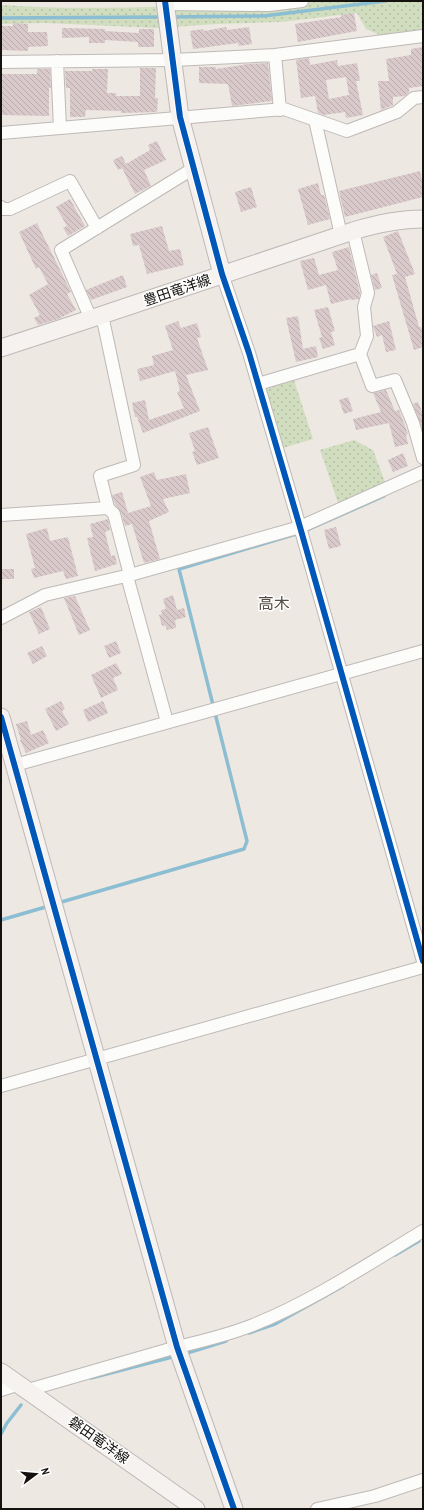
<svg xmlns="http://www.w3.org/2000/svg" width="424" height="1510" viewBox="0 0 424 1510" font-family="'Archivo Narrow','Noto Sans JP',sans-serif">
	<defs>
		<pattern id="grass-dots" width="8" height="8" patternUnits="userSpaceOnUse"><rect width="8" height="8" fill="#d1ddbf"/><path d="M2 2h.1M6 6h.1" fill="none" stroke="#b3bda3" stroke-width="1.8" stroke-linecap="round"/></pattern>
		<pattern id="building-back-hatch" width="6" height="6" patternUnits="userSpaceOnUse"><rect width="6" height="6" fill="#d9c9cb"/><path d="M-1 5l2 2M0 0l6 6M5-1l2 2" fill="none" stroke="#b9acad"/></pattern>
	</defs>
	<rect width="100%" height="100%" fill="#eee8e3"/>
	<path fill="url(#grass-dots)" d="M 302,1 L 423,1 L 423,35 L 392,40 L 366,29 L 357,13 L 281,22 L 217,24 L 157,28 L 45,23 L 1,24 L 1,5 C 101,12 202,4 302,1 Z
		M 292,374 L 313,439 L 283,448 L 262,383 Z
		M 354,440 L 373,450 L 385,482 L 338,503 L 320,450 Z"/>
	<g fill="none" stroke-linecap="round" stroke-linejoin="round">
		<path stroke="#8bbed2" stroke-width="3.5" d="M 171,17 L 264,16 L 385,1
			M 1,18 L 163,17
			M 307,530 L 384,496
			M 58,903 L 244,849 L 247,841 L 179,569 L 296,534
			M 1,920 L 49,906
			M 395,1255 L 419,1241
			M 249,1333 L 275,1324 L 343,1286
			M 184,1354 L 226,1341
			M 91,1378 L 176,1356
			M 1,1434 L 7,1423 L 21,1405"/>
	</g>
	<path fill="url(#building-back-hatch)" fill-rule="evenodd" d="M 354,13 L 357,31 L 298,42 L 295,24 L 341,17 L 341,15 Z
		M 13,23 L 28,24 L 28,32 L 47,32 L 48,46 L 28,47 L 28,51 L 1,50 L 1,26 L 13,26 Z
		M 226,27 L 227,30 L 249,27 L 252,44 L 239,46 L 238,43 L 193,49 L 190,31 L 203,29 L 204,31 Z
		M 62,28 L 105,29 L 105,31 L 139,33 L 139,29 L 154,29 L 154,47 L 138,47 L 138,42 L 105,40 L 105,43 L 89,43 L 89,37 L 62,38 Z
		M 423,47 L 423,86 L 409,88 L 409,92 L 405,96 L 393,97 L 393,105 L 381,110 L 378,81 L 389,81 L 386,59 L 411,55 L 411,49 Z
		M 309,58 L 310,65 L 337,60 L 338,66 L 357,63 L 360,81 L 356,81 L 363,115 L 346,118 L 345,112 L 324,115 L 318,113 L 315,96 L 301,98 L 296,60 ZM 346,77 L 349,95 L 329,99 L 326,80 Z
		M 268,63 L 272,101 L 232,106 L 228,84 L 199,83 L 199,67 L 216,67 L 216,69 L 248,64 Z
		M 140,68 L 156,68 L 155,98 L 158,98 L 157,112 L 121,113 L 121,111 L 86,110 L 85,117 L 70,117 L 70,88 L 66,88 L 65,71 L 92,71 L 92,69 L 108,69 L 107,93 L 116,93 L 116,96 L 140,96 Z
		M 37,69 L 50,69 L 51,88 L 49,88 L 49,116 L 1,115 L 1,74 L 37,74 Z
		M 157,141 L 166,160 L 144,170 L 151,186 L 135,194 L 122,168 L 118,170 L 113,160 L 122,156 L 126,164 L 150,150 L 148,145 Z
		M 420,171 L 423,185 L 423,197 L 345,217 L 339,191 Z
		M 318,183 L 321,195 L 324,195 L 330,219 L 308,225 L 298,189 Z
		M 251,187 L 257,207 L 241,212 L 235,192 Z
		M 70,199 L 85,226 L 68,236 L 63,228 L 67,226 L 56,207 Z
		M 37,223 L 70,290 L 71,292 L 67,294 L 76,310 L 58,319 L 38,325 L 34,318 L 40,315 L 29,295 L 48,284 L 39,267 L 36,269 L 19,232 Z
		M 162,226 L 169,251 L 180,249 L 184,265 L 147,274 L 139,245 L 133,246 L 130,234 Z
		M 398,231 L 415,274 L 405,277 L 419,327 L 421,327 L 423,333 L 423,347 L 414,350 L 392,275 L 397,274 L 383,237 Z
		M 349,247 L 360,293 L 359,299 L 351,300 L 351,299 L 331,304 L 326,285 L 308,290 L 300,261 L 314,258 L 319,275 L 338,270 L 332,252 Z
		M 377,273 L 382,288 L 375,290 L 371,275 Z
		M 123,275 L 127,287 L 91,300 L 86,290 Z
		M 328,307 L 335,331 L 331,332 L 335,345 L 323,349 L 319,338 L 322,337 L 314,310 Z
		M 298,316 L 303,349 L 316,346 L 318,357 L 296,362 L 286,318 Z
		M 178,321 L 181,328 L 197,323 L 201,337 L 197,338 L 208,370 L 186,375 L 200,411 L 143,433 L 137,417 L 135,417 L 132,403 L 145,400 L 149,420 L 184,408 L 177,392 L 180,391 L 175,371 L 140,381 L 137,369 L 154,365 L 152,356 L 173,350 L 165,326 Z
		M 389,321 L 396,350 L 386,352 L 382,335 L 377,337 L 373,326 Z
		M 386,390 L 395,411 L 399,410 L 408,434 L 406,435 L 408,444 L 395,447 L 389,423 L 356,430 L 353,419 L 381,412 L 373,393 Z
		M 348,397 L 353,411 L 344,414 L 339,400 Z
		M 418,402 L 423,414 L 422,428 L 413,404 Z
		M 208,427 L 219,458 L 197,465 L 192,452 L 195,451 L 189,433 Z
		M 403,453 L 408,466 L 393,472 L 388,460 Z
		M 154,472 L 157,480 L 186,474 L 190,493 L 163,499 L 169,512 L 149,521 L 160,559 L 144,563 L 132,524 L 125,526 L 121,512 L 115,504 L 112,495 L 122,492 L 128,513 L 151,506 L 140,477 Z
		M 108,519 L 110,530 L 105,532 L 111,556 L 115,555 L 117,564 L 95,571 L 87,538 L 93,537 L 90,524 Z
		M 336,527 L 341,546 L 329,549 L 324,530 Z
		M 47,528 L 50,541 L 68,537 L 78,576 L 66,579 L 63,571 L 34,578 L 31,569 L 35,568 L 26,534 Z
		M 1,569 L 14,569 L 14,579 L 1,579 Z
		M 173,595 L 177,610 L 184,608 L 186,617 L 175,620 L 176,628 L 167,630 L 165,625 L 162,626 L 159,615 L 162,614 L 161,610 L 166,609 L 163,599 Z
		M 75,596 L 90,630 L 79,635 L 64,598 Z
		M 41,607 L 50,629 L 39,634 L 29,612 Z
		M 116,641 L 121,653 L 109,658 L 104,646 Z
		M 42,646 L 47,656 L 33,664 L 27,653 Z
		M 116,663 L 122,674 L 113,678 L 118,690 L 101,698 L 91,675 Z
		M 61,701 L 65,709 L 62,711 L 69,724 L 56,731 L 45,709 Z
		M 103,701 L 108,713 L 88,722 L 83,710 Z
		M 27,721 L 31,735 L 43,730 L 49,743 L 26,753 L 20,740 L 21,740 L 16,724 Z"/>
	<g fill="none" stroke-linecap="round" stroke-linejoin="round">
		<g stroke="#beb9b6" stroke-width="14">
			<path id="street" d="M 165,4 L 269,5 L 302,1
				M 275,55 L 280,110
				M 57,61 L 60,128
				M 1,62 L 173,60 L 275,55 L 423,36
				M 315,120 L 341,235
				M 1,133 L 284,109 L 347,131 L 397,112 L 414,98 L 423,97
				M 1,207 L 2,209 L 10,209 L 70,181 L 97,228
				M 353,231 L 368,293 L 364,307 L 367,336 L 360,354 L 372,386 L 395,380 L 413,423 L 423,458
				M 222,274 L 249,353 L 300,527 L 423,961
				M 102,315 L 134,465 L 100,476 L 108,508 L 114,514 L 130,575
				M 91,319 L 61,250 L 194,168
				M 258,384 L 360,354
				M 1,515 L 108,508
				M 127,576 L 167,722
				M 1,618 L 45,595 L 130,575 L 300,527 L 423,472
				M 15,765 L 423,651
				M 1,1086 L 423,967
				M 1,1390 L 20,1384
				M 28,1390 C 78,1376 127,1361 177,1347 C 203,1341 228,1335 253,1325 C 313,1301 368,1264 423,1231
				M 317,1509 L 375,1496 L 423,1480"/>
		</g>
		<g stroke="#beb9b6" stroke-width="19">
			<path id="secondary" d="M 165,1 L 180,117 L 222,274
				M 1,348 L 102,315 L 353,231 C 376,224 399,219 423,219
				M 1,717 L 177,1347 L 234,1509
				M 1,1372 L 196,1509"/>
		</g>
		<use href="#street" stroke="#fcfcfb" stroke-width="12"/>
		<use href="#secondary" stroke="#f6f2f0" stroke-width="17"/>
		<g stroke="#fff" stroke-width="8">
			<path id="cycleway" d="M 165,1 L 180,117 L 222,274 L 249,353 L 300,527 L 423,961
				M 1,717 L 177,1347 L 234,1509"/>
		</g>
		<use href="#cycleway" stroke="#0057b8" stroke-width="6"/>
	</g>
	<g text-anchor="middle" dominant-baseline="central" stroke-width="3" stroke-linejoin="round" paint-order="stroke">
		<g font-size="14" fill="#14110e" stroke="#fff">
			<text transform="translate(177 290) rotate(-19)">豊田竜洋線</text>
			<text transform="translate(99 1440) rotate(35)">磐田竜洋線</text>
		</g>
		<g font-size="16" fill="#564e46" stroke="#fff">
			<text x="274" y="603">高木</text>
		</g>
	</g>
	<rect width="424" height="1510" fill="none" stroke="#14110e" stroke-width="4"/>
	<g transform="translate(36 1474) rotate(74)" stroke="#ffffff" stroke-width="3" paint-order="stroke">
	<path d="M0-3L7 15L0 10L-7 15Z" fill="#14110e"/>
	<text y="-6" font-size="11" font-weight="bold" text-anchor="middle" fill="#14110e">N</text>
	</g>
</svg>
